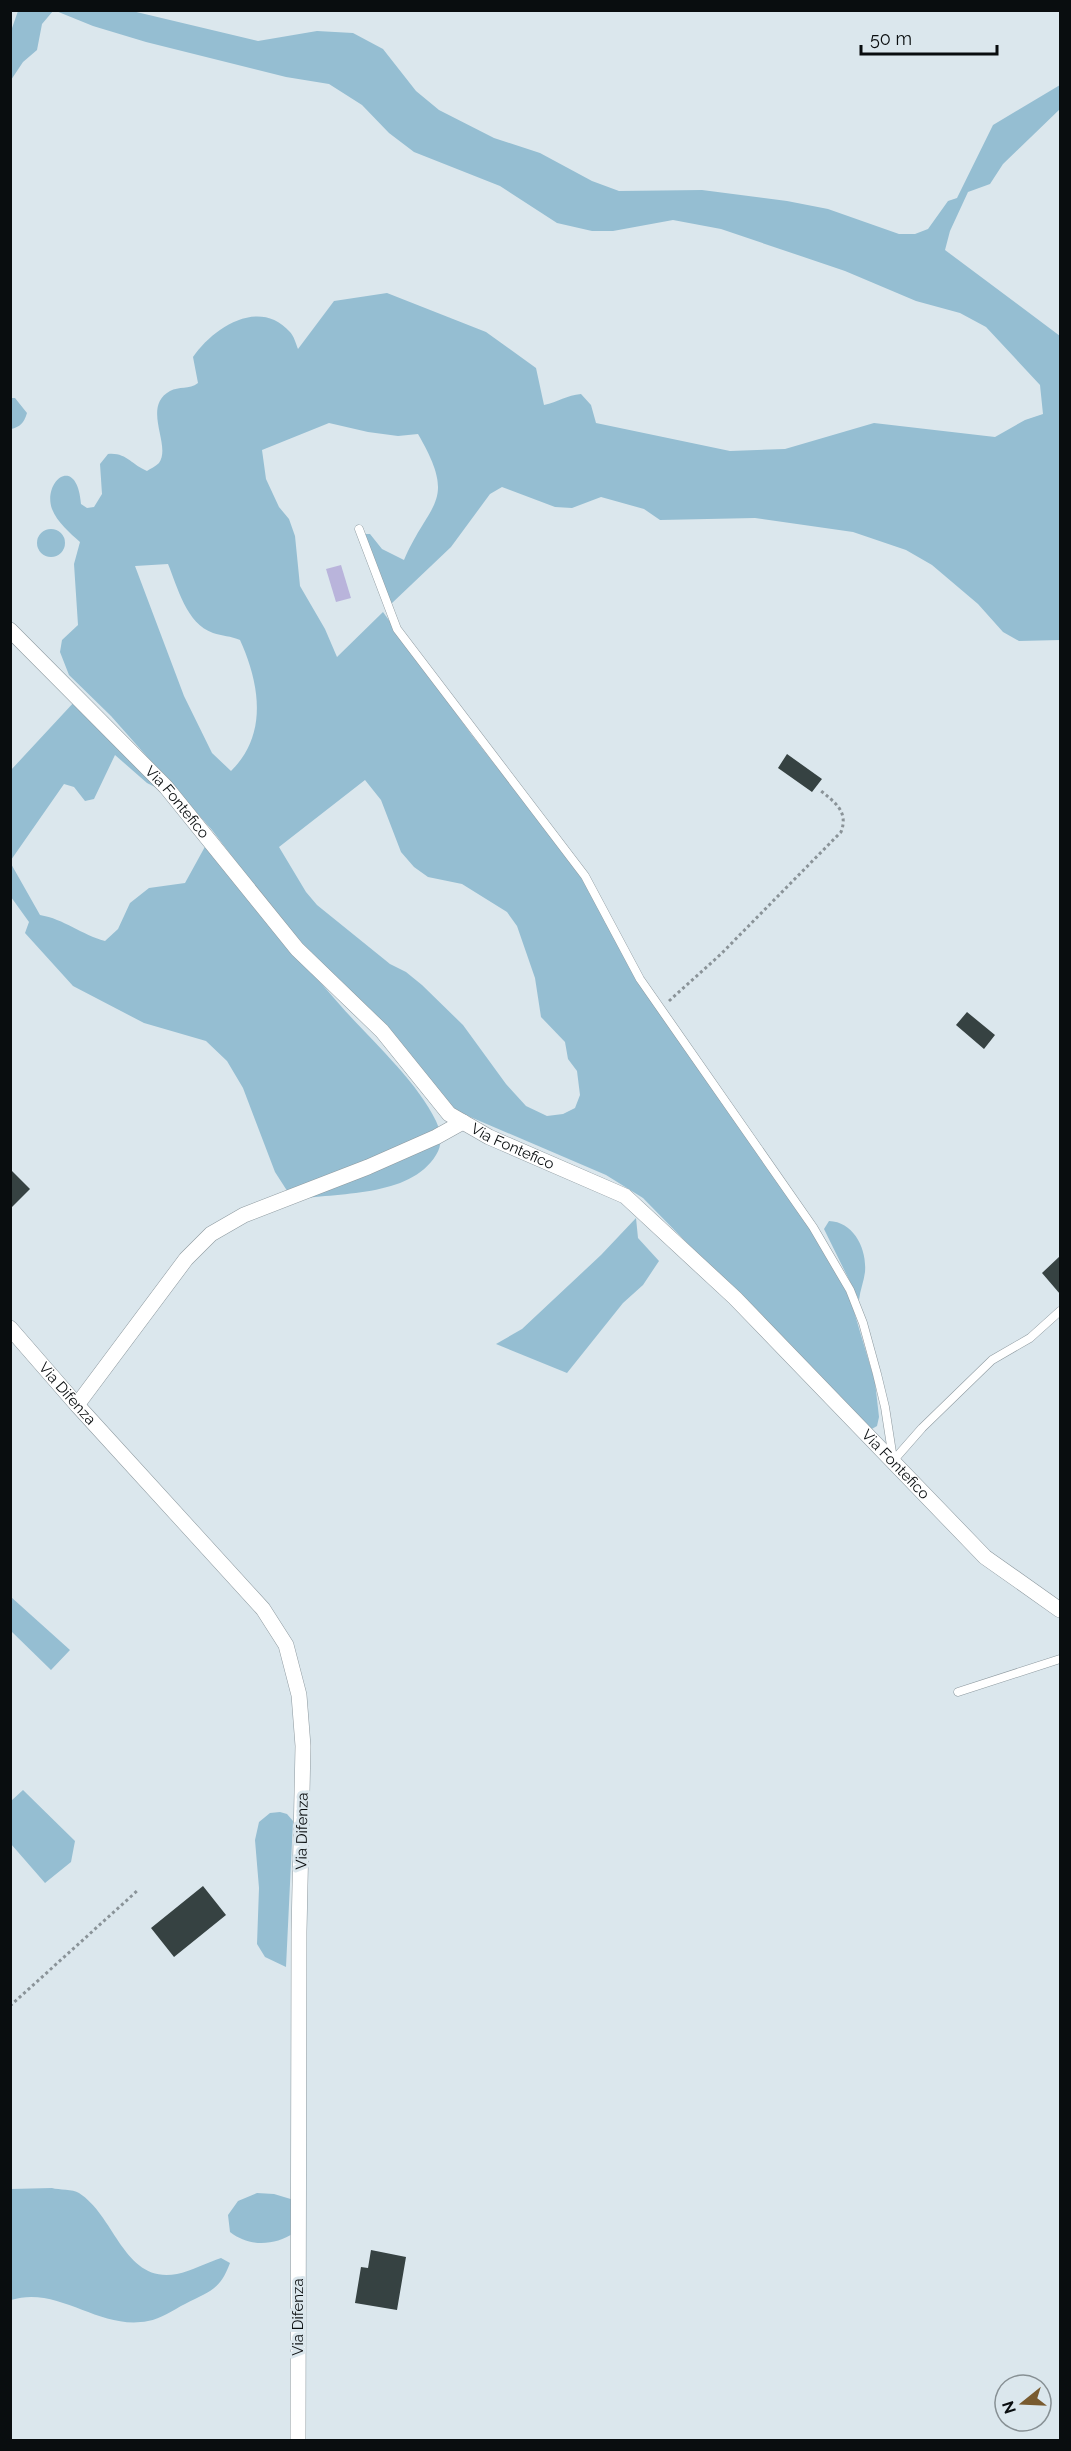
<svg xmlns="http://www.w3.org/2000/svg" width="1071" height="2451" viewBox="0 0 1071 2451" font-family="Raleway,sans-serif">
	<rect width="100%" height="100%" fill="#dbe7ed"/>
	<path fill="#95bed2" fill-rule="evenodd" d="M 128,10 L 258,41 L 317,31 L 353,33 L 383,49 L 416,91 L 439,110 L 494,138 L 540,153 L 592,181 L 619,191 L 702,190 L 787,201 L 828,209 L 899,234 L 915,234 L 928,229 L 948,201 L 957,198 L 993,125 L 1060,85 L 1060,109 L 1003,164 L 990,184 L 968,192 L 950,231 L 945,250 L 1060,336 L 1060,640 L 1019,641 L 1003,632 L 978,604 L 932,565 L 906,550 L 853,532 L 755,518 L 660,520 L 644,509 L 601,497 L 572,508 L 555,507 L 502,487 L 490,494 L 451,547 L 391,604 L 364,534 L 370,534 L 382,549 L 404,560 C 430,500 458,503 418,434 L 398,436 L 368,432 L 329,423 L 262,450 L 266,479 L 279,507 L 289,519 L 295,536 L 300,586 L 325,629 L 337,657 L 383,612 L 471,734 L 577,870 L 639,982 L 761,1151 L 847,1288 L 875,1382 L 879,1417 L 877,1426 L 870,1430 L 643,1198 L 606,1175 L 454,1110 L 291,934 L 212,830 L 111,716 L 69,675 L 60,652 L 62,640 L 78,625 L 74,564 L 80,542 C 70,533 57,522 52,509 C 42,481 77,453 81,504 L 87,508 L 94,507 L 102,494 L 100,464 L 108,454 C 126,452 132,465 147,471 C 150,469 156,466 159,463 C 172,445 141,407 170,391 C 179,386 189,390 198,383 L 193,357 C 213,328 259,297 290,332 C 294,336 296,344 298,349 L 334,301 L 387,293 L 486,332 L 536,368 L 544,405 C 558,402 567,395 581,394 L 591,405 L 596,423 L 730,451 L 785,449 L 874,423 L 995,437 L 1025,420 L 1043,414 L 1040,385 L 986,327 L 960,313 L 916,301 L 845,271 L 721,229 L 673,220 L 613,231 L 592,231 L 557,223 L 500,186 L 414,152 L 389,133 L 362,105 L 329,84 L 286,77 L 146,42 L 93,26 L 56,11 ZM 168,564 C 178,588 186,623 213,633 C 222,636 231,636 240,640 C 260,684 268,735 231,771 L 212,753 L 184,696 L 135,566 ZM 365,780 L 381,800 L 401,852 L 414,867 L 428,877 L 462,884 L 507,912 L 517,926 L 535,978 L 541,1017 L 565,1042 L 568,1059 L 577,1071 L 580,1095 L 575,1108 L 563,1114 L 547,1116 L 526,1106 L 506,1084 L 463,1025 L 422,985 L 406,972 L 390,964 L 317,905 L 306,892 L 279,847 Z
		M 18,11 L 53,11 L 42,24 L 37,50 L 23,62 L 11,80 L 11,31 Z
		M 11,398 L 15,398 L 27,413 C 24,423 20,427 11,429 Z
		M37 543a14 14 0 1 1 28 0a14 14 0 1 1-28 0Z
		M 76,700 L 159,789 L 147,783 L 115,755 L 94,799 L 85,801 L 74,787 L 64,784 L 11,860 L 11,770 Z
		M 207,843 C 250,898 293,952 340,1005 C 369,1038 417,1081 436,1121 C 441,1132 443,1144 436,1155 C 410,1198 337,1192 293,1200 L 275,1172 L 243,1088 L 227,1061 L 206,1041 L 144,1023 L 73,986 L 25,933 L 29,922 L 11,897 L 10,862 L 40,915 C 64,919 82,935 105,941 L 118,929 L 130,903 L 149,888 L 185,883 Z
		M 636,1218 L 638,1238 L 659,1261 L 643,1285 L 623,1303 L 567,1373 L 496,1344 L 522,1329 L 601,1255 Z
		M 829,1221 C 854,1222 867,1249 865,1272 C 864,1281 860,1290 859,1300 L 824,1229 Z
		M 11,1597 L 70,1650 L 51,1670 L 11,1631 Z
		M 23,1790 L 75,1841 L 71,1862 L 45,1883 L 11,1844 L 11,1801 Z
		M 280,1812 L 287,1814 L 293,1821 L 286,1967 L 265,1957 L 257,1944 L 259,1888 L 255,1840 L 259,1822 L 270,1813 Z
		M 52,2188 C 59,2190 73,2189 79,2193 C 116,2217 124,2284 177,2274 C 191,2271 206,2263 221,2258 L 230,2263 C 220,2290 210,2291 185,2304 C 173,2310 161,2319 148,2321 C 99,2331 59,2285 11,2300 L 11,2189 Z
		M 257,2193 L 274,2194 L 294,2200 L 294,2233 C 274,2246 249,2247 230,2232 L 228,2215 L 238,2201 Z"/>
	<path fill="#b9b4db" d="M 341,565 L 351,598 L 336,602 L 326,569 Z"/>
	<path fill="#364242" d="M 787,754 L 822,779 L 812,792 L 778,768 Z
		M 967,1012 L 995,1035 L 984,1049 L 956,1025 Z
		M 10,1169 L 30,1189 L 10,1209 Z
		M 1060,1256 L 1060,1294 L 1042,1273 Z
		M 203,1886 L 226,1915 L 174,1957 L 151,1928 Z
		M 371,2250 L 406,2257 L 397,2310 L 355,2303 L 361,2267 L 368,2268 Z"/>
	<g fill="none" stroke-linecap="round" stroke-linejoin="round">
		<g stroke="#8d999f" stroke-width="9">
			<path id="lane" d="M 359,529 L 397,629 L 585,876 L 640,979 L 813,1227 L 850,1290 L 863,1323 L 877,1374 L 885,1407 L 893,1459
				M 893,1461 L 922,1428 L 992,1360 L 1030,1338 L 1060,1311
				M 958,1692 L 1060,1659"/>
		</g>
		<g stroke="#8d999f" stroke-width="16">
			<g id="street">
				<path id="s1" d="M 10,630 L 166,787 L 297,949 L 382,1031 L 449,1114 L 489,1137 L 625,1196 L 735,1298 L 985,1557 L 1060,1610"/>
				<path id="s2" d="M 10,1328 L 77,1405 L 263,1609 L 286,1645 L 299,1695 L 303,1746 L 299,1932 L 298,2440"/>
				<path d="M 77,1405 L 186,1259 L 211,1234 L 244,1215 L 368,1167 L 436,1137 L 463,1122"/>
			</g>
		</g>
		<path stroke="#8a9398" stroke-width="3" stroke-dasharray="3 3" stroke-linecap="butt" d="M 669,1001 L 721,954 L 841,832 C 849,811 834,802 820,790
			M 10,2006 L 137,1891"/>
		<use href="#lane" stroke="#fff" stroke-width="8"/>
		<use href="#street" stroke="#fff" stroke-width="15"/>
	</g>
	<g text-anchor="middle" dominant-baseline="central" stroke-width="6" stroke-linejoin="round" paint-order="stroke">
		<g font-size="15" fill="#090d0f" stroke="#dbe7ed">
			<text stroke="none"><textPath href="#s1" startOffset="240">Via Fontefico</textPath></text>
			<text stroke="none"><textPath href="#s1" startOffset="726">Via Fontefico</textPath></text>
			<text stroke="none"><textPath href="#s2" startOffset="87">Via Difenza</textPath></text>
			<text stroke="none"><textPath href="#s1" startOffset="1230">Via Fontefico</textPath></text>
			<text transform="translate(302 1831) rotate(-89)">Via Difenza</text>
			<text transform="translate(298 2317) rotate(-90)">Via Difenza</text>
		</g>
	</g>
	<rect width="1071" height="2451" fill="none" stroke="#090d0f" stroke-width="24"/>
	<g transform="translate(1023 2403) rotate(252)"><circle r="28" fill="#dbe7ed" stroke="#879094" stroke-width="1.5"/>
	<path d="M0-4.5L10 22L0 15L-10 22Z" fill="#795b2f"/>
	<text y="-9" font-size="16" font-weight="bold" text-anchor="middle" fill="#090d0f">N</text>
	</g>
	<path d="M861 45v9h136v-9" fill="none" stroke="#090d0f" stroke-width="3"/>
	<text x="870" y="45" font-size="18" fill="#090d0f" stroke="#dbe7ed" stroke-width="4.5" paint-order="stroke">50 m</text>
</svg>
